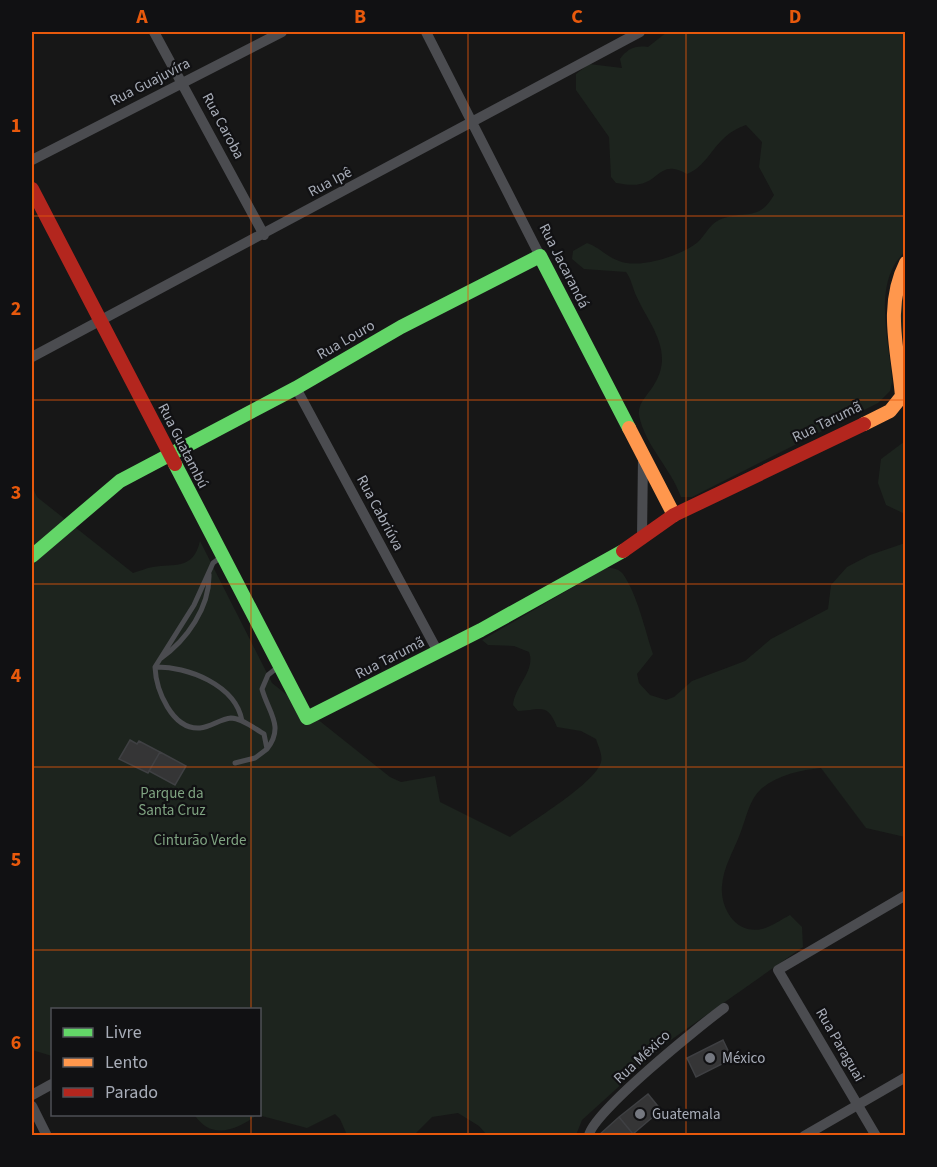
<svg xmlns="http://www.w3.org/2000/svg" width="937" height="1167" viewBox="0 0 937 1167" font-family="'Source Sans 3',sans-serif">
	<rect width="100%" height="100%" fill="#171717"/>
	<path fill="#1d241e" d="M 667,32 L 905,32 L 905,252 C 871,282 890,343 892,382 L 890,391 L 878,403 L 692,497 L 681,497 C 671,468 645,446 639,415 C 637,403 650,393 655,383 C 675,349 647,322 635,293 C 632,285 631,279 626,272 L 584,269 L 572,259 L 573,251 L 587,243 C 599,247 607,257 619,261 C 639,269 676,257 694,245 C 705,238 707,226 719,220 C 744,209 758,223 774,195 L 759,167 L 762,142 L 746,125 C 713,136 711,165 687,174 C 661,159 660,180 640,184 C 633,186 623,184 616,183 L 611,177 L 609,137 L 576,90 L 576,74 L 589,64 L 622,68 L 620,59 C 627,49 635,45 648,47 Z
		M 905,285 L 905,367 L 900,309 Z
		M 905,441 L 906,441 L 905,514 L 886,505 L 878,483 L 881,459 Z
		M 32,486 L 37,497 L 133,573 C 140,571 146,568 153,567 C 174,563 193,571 200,541 L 272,683 L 390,777 L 401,782 L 435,776 L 440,802 L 510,837 C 529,823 596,783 601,762 C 603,755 598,746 596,739 L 581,731 L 557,727 C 547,701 539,711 518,711 L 513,705 C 515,686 536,670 529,652 L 514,646 L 488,645 L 482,640 L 606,568 C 612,568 618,568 623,574 C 637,594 645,630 653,654 L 637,674 L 639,683 L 650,695 L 666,700 L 674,697 L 692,681 L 745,661 L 771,639 L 828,609 L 831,585 L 847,567 L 870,555 L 905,543 L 905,837 L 866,828 L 821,768 C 801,770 777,775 761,789 C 749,800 746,819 740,834 C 734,850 723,868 722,886 C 720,908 736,935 762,929 C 771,927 782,919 790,915 L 802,927 L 803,947 L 668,1042 L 582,1120 L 576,1135 L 487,1135 L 479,1126 L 458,1113 L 432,1117 L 414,1135 L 347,1135 L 340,1119 L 335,1114 L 307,1128 L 258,1115 L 260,1010 L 52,1010 L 52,1056 L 32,1050 Z
		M 194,1114 L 257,1114 L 257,1115 C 236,1130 211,1141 194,1114 Z"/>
	<path fill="#353536" stroke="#3f4043" stroke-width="1.5" d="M 130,740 L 137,744 L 139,741 L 160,752 L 148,773 L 119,759 Z
		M 160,752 L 186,766 L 175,785 L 149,771 Z
		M 723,1040 L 732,1059 L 696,1077 L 687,1058 Z
		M 648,1094 L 661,1110 L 633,1134 L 619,1117 Z
		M 619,1117 L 633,1134 L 631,1136 L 598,1136 Z"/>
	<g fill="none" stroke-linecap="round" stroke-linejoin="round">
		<path stroke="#4b4c50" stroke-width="5" d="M 221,557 L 213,563 L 194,605 L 155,667 C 156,690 172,730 200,728 C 211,727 220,719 231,718 C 242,718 255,729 264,734 L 267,749 L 255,758 L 235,763
			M 160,659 C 187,640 210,607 209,574
			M 155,667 C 187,666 236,685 242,721
			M 267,749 C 285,726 268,712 262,689 L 268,675 L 278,667"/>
		<path stroke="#4b4c50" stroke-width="10" d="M 154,32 L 264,235
			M 426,32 L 540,256
			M 32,160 L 282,32
			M 32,357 L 640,32
			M 296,388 L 438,652
			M 642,537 L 643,458
			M 32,1095 L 52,1084
			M 32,1106 L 47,1136
			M 589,1136 C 589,1115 702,1024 724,1008
			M 804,1136 L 906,1077
			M 876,1136 L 778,970 L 906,895"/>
		<path stroke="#63d668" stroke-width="14" d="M 175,464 L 307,718 L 481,630 L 623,551
			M 32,556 L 120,481 L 296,388 L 401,327 L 540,256 L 629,428"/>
		<path stroke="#ff974d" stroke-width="14" d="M 864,424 L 890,411 L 902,396 C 898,350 884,307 906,263
			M 629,428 L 674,515"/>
		<path stroke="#b3261e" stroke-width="14" d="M 32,189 L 175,464
			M 623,551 L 674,515 L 864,424"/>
	</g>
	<path fill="none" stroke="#e8590c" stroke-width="1.5" stroke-opacity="0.55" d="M 251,32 L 251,1010M 468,32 L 468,1136M 686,32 L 686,1136M 32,216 L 906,216M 32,400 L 906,400M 32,584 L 906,584M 32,767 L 906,767M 32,950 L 906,950M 251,1114 L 251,1136"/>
	<g fill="#757880" stroke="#111113" stroke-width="2">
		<circle cx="710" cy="1058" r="6"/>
		<circle cx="640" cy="1114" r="6"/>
	</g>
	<g text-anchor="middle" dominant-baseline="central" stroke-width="4.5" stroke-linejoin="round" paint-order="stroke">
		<g font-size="15" fill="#a8adb8" stroke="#111113">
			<text transform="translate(150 82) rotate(-27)">Rua Guajuvíra</text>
			<text transform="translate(223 126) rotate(62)">Rua Caroba</text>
			<text transform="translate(330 182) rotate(-28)">Rua Ipê</text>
			<text transform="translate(564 266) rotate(63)">Rua Jacarandá</text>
			<text transform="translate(346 340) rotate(-30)">Rua Louro</text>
			<text transform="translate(827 422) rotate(-26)">Rua Tarumã</text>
			<text transform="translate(183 446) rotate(63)">Rua Guatambú</text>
			<text transform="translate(380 513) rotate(62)">Rua Cabriúva</text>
			<text transform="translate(390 658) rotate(-27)">Rua Tarumã</text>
			<text transform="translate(840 1045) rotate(60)">Rua Paraguai</text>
			<text transform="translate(642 1057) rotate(-43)">Rua México</text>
		</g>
		<g font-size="15" fill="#7fa381" stroke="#111113">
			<text x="172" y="793">Parque da<tspan x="172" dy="17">Santa Cruz</tspan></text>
			<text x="200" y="840">Cinturão Verde</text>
		</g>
		<g font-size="15" fill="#a8adb8" stroke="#111113" text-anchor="start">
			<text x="722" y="1058">México</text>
			<text x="652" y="1114">Guatemala</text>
		</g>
	</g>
	<rect width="937" height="1167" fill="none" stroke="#111113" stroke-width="66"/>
	<rect x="51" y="1008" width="210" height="108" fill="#111113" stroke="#4d4f55" stroke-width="1.5"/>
	<rect x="63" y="1028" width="30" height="9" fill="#63d668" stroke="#4d4f55" stroke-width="1.5"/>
	<text x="105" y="1038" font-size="18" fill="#a8adb8">Livre</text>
	<rect x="63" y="1058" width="30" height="9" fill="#ff974d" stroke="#4d4f55" stroke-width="1.5"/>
	<text x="105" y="1068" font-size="18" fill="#a8adb8">Lento</text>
	<rect x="63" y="1088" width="30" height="9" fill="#b3261e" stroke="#4d4f55" stroke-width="1.5"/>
	<text x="105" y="1098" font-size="18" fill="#a8adb8">Parado</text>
	<rect x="33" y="33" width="871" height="1101" fill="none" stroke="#e8590c" stroke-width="2"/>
	<g font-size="20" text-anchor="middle" font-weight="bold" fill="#e8590c">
		<text x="142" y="23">A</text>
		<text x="360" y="23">B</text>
		<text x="577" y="23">C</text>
		<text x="795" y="23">D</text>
		<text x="16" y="132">1</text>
		<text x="16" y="315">2</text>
		<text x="16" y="499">3</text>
		<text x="16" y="682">4</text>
		<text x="16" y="866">5</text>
		<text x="16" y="1049">6</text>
	</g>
</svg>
